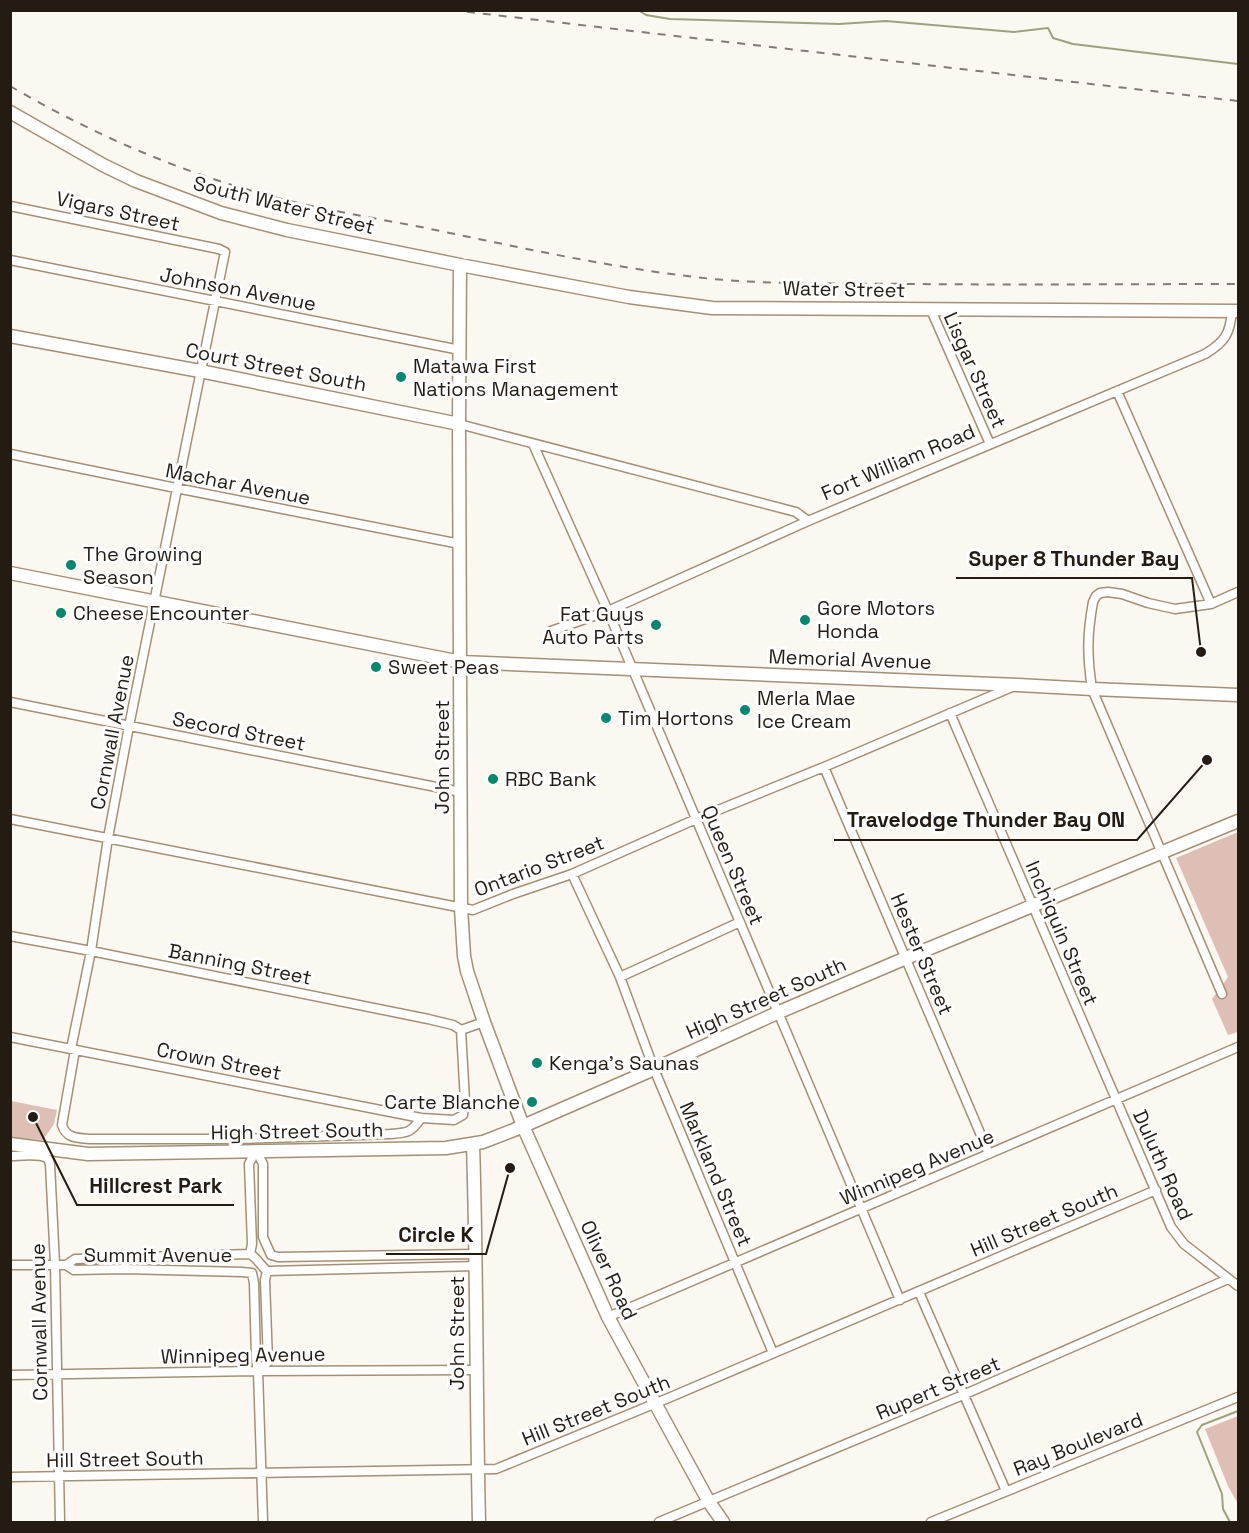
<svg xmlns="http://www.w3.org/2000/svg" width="1249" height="1533" viewBox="0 0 1249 1533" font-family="'Space Grotesk',sans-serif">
	<rect width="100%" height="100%" fill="#fbf7f1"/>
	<path fill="#debfb6" d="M 1238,832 L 1238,1032 L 1228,1035 L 1212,999 L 1228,977 L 1176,858 Z
		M 11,1101 L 57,1110 L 54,1124 L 43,1140 L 11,1138 Z
		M 1238,1416 L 1238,1504 L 1228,1486 L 1205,1429 Z"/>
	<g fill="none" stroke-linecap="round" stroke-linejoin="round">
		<path stroke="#9da27e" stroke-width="2" d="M 638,10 L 646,15 L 670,19 L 839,24 L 886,21 L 1014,32 L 1048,28 L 1053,38 L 1073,44 L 1238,64
			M 1230,1522 L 1223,1509 L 1222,1494 L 1197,1432 L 1202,1425 L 1238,1411"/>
		<g stroke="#a49075" stroke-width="11">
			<path id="street" d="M 10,206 L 219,249 L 225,252 L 129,726 L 108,838 L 91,951 L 71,1049
				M 10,260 L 460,350
				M 931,310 L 990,444
				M 1117,391 L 1211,604
				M 459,424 L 796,512 L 808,521
				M 533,444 L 608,611 L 900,1300
				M 10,454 L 176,488 L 460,544
				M 551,631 L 608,611 L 808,521 L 1205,354 C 1225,342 1230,334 1232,311
				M 10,702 L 461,792
				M 950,713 L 1171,1227 L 1184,1244 L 1238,1286
				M 824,767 L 989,1154
				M 10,819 L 473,910 L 513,894 L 572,874 L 696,819 L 824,767 L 1012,687
				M 572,874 L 620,977 L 654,1069 L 773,1353
				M 10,936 L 91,951 L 428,1019 L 453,1025 L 461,1030
				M 620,977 L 740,922
				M 1222,994 L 1092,689 C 1087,656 1087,635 1093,602 L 1096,596 L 1100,593 L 1108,592 L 1122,594 L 1148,603 L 1175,609 L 1211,604 L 1238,592
				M 461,1030 L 484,1022
				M 10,1037 L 421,1118 L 454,1120 L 463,1115 L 465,1101 L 461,1030
				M 75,1050 L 62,1125 C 66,1138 77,1138 89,1139 L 239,1139 L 390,1134 C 407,1133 411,1133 421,1118
				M 256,1150 L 263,1164 L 263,1237 L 271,1255 L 278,1257 L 476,1254
				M 10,1156 C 19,1156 42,1153 48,1159 C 49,1160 49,1162 50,1164 L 55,1264 L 60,1522
				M 250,1254 L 252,1244 L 249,1164 L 256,1150
				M 250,1254 C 257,1258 260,1265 267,1271
				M 10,1265 L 66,1265 L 74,1270 L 125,1269 L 242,1272 L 252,1273 L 254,1283 L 256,1359 L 258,1371 L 263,1522
				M 66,1265 L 75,1259 L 250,1254
				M 919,1292 L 1006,1491
				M 608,1317 L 1238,1047
				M 258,1371 L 268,1362 L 265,1280 L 267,1271 L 477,1266
				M 10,1375 L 258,1371 L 476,1370
				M 10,1477 L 496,1469 L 666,1399 L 1156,1190
				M 659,1522 L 963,1395 L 1228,1279
				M 931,1522 L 1238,1397"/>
		</g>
		<g stroke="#a49075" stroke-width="15">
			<path id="secondary" d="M 10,112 L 103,165 L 136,181 L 221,213 L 287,230 L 460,265 L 629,297 L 712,308 L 1238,311
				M 460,265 L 459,424 L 461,908 L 464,956 L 467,971 L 484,1022 L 523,1126 L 608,1317 L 709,1502 L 723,1522
				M 10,336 L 200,371 L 459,424
				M 10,573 L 461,662 L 1018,685 L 1092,689 L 1238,695
				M 10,1144 L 88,1154 L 446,1148 L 483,1142 L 514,1130 L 654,1069 L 777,1013 L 906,958 L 1238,821
				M 473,1144 C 477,1270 476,1396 479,1522"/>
		</g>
		<use href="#street" stroke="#fff" stroke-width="8"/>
		<use href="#secondary" stroke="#fff" stroke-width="12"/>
		<path stroke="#827c74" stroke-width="2" stroke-dasharray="8 8" stroke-linecap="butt" d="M 451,10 L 1238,101
			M 10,86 C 94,135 184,174 278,198 C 325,210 373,218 421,227 C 518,247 615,269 713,279 C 781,285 848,283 916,284 C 1023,285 1131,284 1238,284"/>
	</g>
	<g fill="#03886d" stroke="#fff" stroke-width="2">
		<circle cx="401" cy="377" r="6"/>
		<circle cx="71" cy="565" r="6"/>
		<circle cx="61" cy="613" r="6"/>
		<circle cx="805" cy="620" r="6"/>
		<circle cx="656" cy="625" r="6"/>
		<circle cx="376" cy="667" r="6"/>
		<circle cx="745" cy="710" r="6"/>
		<circle cx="606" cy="718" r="6"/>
		<circle cx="493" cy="779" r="6"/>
		<circle cx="537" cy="1063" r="6"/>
		<circle cx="532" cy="1102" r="6"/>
	</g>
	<g text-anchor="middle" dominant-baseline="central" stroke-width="6" stroke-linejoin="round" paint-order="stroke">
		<g font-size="20" fill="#241c12" stroke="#fff">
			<text transform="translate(284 205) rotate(14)">South Water Street</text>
			<text transform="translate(118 211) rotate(12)">Vigars Street</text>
			<text transform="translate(238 289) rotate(11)">Johnson Avenue</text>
			<text transform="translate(844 289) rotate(1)">Water Street</text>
			<text transform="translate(276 367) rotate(11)">Court Street South</text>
			<text transform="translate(975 370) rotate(66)">Lisgar Street</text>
			<text transform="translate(898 462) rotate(-23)">Fort William Road</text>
			<text transform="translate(238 484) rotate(11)">Machar Avenue</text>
			<text transform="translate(850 659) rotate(2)">Memorial Avenue</text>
			<text transform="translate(239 731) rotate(11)">Secord Street</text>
			<text transform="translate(112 732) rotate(-79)">Cornwall Avenue</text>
			<text transform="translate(442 757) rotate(-90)">John Street</text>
			<text transform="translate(733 865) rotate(67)">Queen Street</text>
			<text transform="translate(539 866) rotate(-21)">Ontario Street</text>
			<text transform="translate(1062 933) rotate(67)">Inchiquin Street</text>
			<text transform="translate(922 954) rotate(67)">Hester Street</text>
			<text transform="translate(240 964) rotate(11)">Banning Street</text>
			<text transform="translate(766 998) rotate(-24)">High Street South</text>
			<text transform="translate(219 1061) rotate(11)">Crown Street</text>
			<text transform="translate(297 1131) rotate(-1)">High Street South</text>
			<text transform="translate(1163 1165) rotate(66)">Duluth Road</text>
			<text transform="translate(917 1167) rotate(-23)">Winnipeg Avenue</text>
			<text transform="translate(716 1174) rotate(67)">Markland Street</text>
			<text transform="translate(1044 1220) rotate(-23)">Hill Street South</text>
			<text x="158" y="1255">Summit Avenue</text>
			<text transform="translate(609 1270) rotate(65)">Oliver Road</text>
			<text transform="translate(39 1322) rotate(-91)">Cornwall Avenue</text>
			<text transform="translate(457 1333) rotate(-90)">John Street</text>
			<text transform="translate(243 1355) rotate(-1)">Winnipeg Avenue</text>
			<text transform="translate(938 1388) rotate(-23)">Rupert Street</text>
			<text transform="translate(596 1410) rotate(-22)">Hill Street South</text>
			<text transform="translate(1078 1444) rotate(-22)">Ray Boulevard</text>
			<text transform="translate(125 1459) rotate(-1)">Hill Street South</text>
		</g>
		<g font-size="20" fill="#241c12" stroke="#fff" text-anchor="start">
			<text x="413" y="366">Matawa First<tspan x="413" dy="23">Nations Management</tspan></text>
			<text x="83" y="554">The Growing<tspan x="83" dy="23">Season</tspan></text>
			<text x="817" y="608">Gore Motors<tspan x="817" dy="23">Honda</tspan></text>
			<text x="73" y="613">Cheese Encounter</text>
			<text x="644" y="614" text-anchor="end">Fat Guys<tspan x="644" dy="23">Auto Parts</tspan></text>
			<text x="388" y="667">Sweet Peas</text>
			<text x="757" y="698">Merla Mae<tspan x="757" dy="23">Ice Cream</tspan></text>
			<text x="618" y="718">Tim Hortons</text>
			<text x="505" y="779">RBC Bank</text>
			<text x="549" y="1063">Kenga's Saunas</text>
			<text x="520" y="1102" text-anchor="end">Carte Blanche</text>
		</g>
	</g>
	<path fill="none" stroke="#241c12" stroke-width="2" d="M1201 652L1192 578H956M1207 760L1137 840H834M33 1117L77 1205H234M510 1168L486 1254H386"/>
	<g fill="#241c12" stroke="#fff" stroke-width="2">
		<circle cx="1201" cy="652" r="6"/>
		<circle cx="1207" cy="760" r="6"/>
		<circle cx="33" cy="1117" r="6"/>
		<circle cx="510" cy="1168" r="6"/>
	</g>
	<g font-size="21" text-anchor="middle" font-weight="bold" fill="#241c12" stroke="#fff" stroke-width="6" stroke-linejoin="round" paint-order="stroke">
		<text x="1074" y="566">Super 8 Thunder Bay</text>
		<text x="986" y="827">Travelodge Thunder Bay ON</text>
		<text x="156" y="1193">Hillcrest Park</text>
		<text x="436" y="1242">Circle K</text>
	</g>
	<rect width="1249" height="1533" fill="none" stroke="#241c12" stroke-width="24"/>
</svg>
